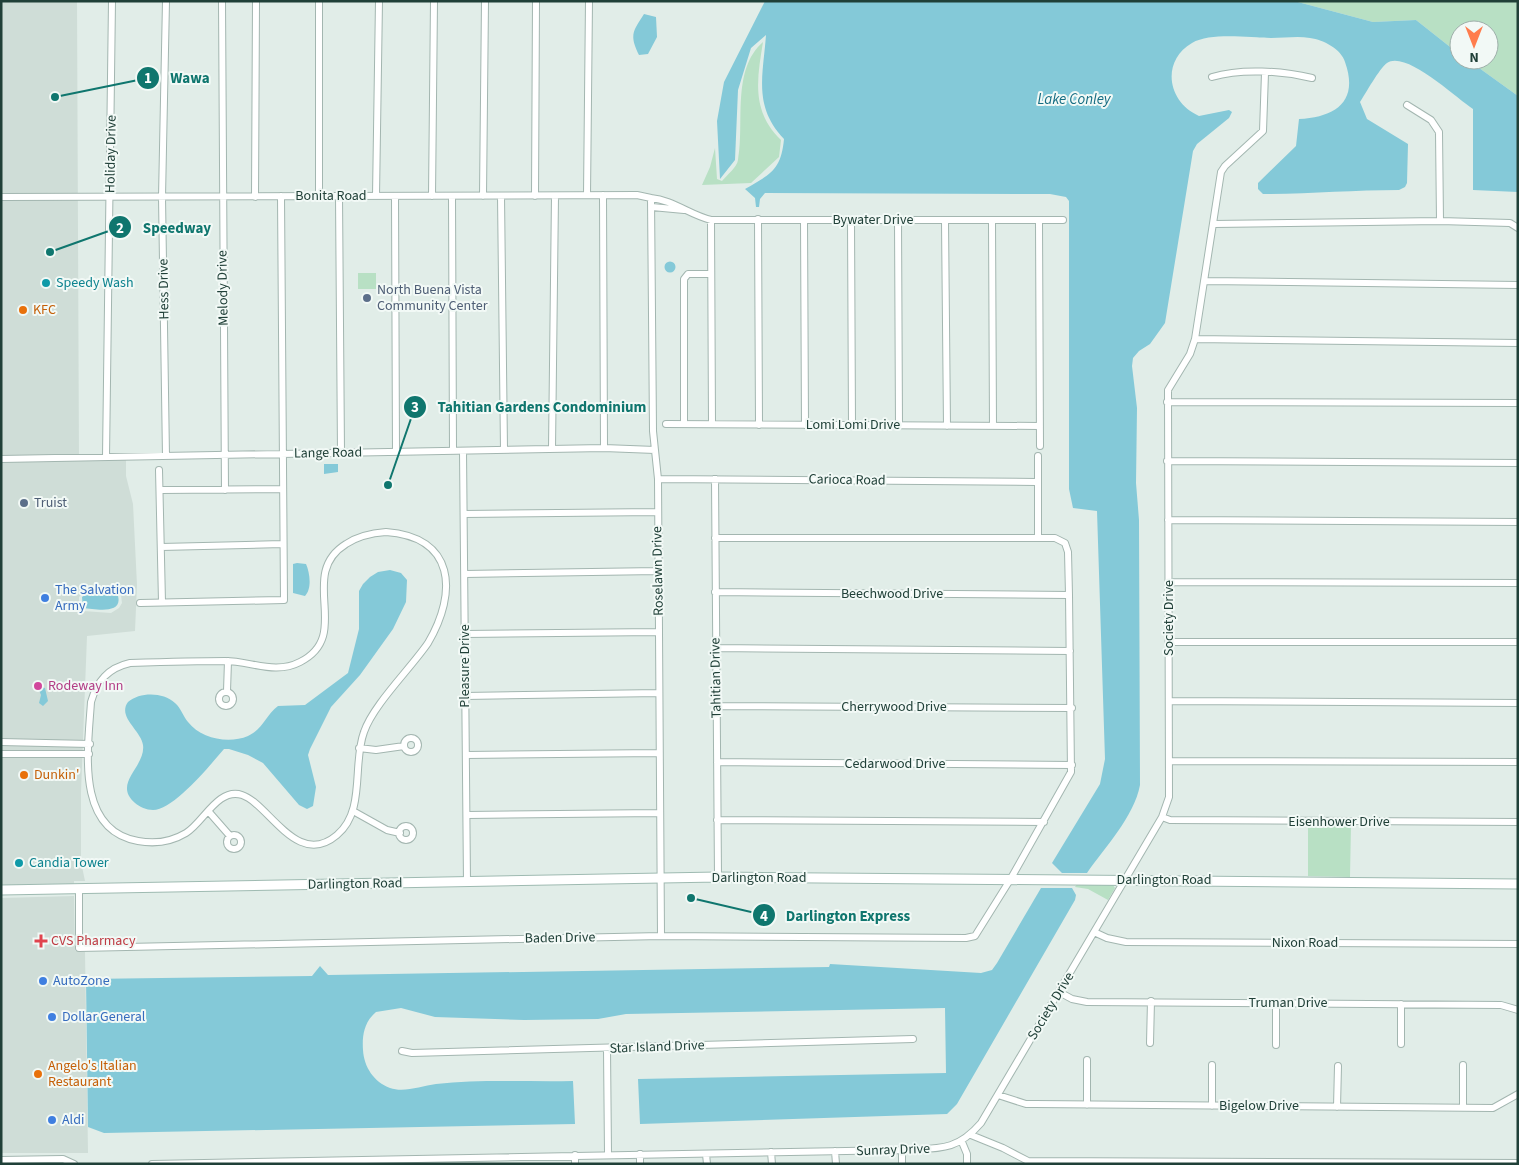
<svg xmlns="http://www.w3.org/2000/svg" width="1519" height="1165" viewBox="0 0 1519 1165" font-family="'Source Sans 3',sans-serif">
	<rect width="100%" height="100%" fill="#e1ede8"/>
	<path fill="#cfddd7" fill-rule="evenodd" d="M 1,1 L 77,1 L 79,461 L 126,458 L 126,476 L 133,504 L 137,585 L 135,631 L 87,636 L 81,792 L 81,862 L 85,881 L 74,881 L 74,886 L 1,887 ZM 85,591 L 114,591 L 121,595 L 122,603 L 119,608 L 111,613 L 83,611 L 79,605 L 79,597 Z
		M 74,896 L 75,951 L 85,952 L 88,1153 L 1,1153 L 1,898 Z"/>
	<path fill="#b8e0c4" d="M 1294,1 L 1518,1 L 1518,96 L 1468,60 L 1489,60 L 1489,30 L 1459,30 L 1459,54 L 1416,20 L 1373,22 Z
		M 763,42 C 757,79 751,111 781,140 L 779,157 L 751,183 L 702,185 L 710,167 L 715,148 L 717,179 L 722,181 C 727,175 737,167 738,160 C 745,124 731,70 763,42 Z
		M 358,273 L 376,273 L 376,289 L 358,289 Z
		M 1308,824 L 1351,825 L 1350,877 L 1308,876 Z
		M 1077,884 L 1113,885 L 1115,888 L 1108,900 L 1088,889 L 1075,887 Z"/>
	<path fill="#84c9d8" d="M 765,1 L 1294,1 L 1373,22 L 1416,20 L 1459,54 L 1459,60 L 1468,60 L 1518,96 L 1518,192 L 1473,190 L 1473,109 C 1456,98 1406,50 1387,63 C 1379,69 1366,93 1360,102 L 1367,119 L 1408,144 L 1407,183 L 1405,187 L 1399,190 C 1353,190 1309,194 1263,194 L 1258,189 L 1258,183 L 1296,146 L 1299,119 C 1336,117 1359,101 1345,62 C 1341,49 1324,40 1310,38 C 1298,36 1284,38 1271,38 C 1250,38 1211,32 1192,43 C 1161,61 1167,102 1199,116 L 1229,110 L 1232,112 L 1229,118 L 1197,144 L 1193,151 L 1165,323 L 1150,344 L 1139,351 L 1133,358 L 1132,366 L 1137,408 L 1136,483 L 1139,520 L 1140,785 C 1134,817 1105,847 1087,873 L 1062,873 L 1052,863 L 1100,784 L 1105,759 L 1097,511 L 1073,508 L 1069,489 L 1069,201 L 1066,197 L 1050,194 L 765,193 L 760,199 L 759,207 L 756,207 L 755,198 L 745,189 C 771,174 781,170 784,139 C 753,106 763,76 766,35 L 751,48 L 738,90 L 735,160 L 720,179 L 717,121 L 724,82 Z
		M 644,14 L 656,17 L 657,37 L 648,54 L 639,55 C 629,35 633,31 644,14 Z
		M664.5 267a5.5 5.5 0 1 1 11 0a5.5 5.5 0 1 1-11 0Z
		M 324,464 L 338,464 L 338,472 L 324,474 Z
		M 297,563 L 306,564 C 310,573 312,589 305,596 L 293,593 L 293,564 Z
		M 390,570 L 401,573 L 407,580 L 406,602 L 393,629 L 360,675 L 331,707 L 310,749 L 308,755 L 316,787 L 313,806 L 307,809 L 299,805 L 263,763 L 248,755 L 229,749 L 224,749 C 211,764 174,810 153,810 C 146,810 140,807 135,803 C 112,783 146,767 143,745 C 141,730 117,717 128,702 C 140,692 163,692 175,703 C 181,708 183,716 188,722 C 201,739 229,744 248,736 C 263,729 266,715 278,706 L 305,705 L 348,673 L 359,629 L 359,591 L 363,584 L 370,577 L 378,572 Z
		M 114,594 L 118,596 C 123,615 95,609 83,608 L 82,597 L 85,595 Z
		M 42,687 L 45,688 L 48,701 L 43,706 L 39,703 L 41,695 L 39,690 Z
		M 1041,888 L 1072,888 L 1076,895 L 1075,900 L 957,1104 L 947,1114 L 640,1124 L 638,1079 L 946,1073 L 945,1008 L 626,1014 L 598,1019 L 524,1020 L 435,1017 L 401,1008 L 376,1012 C 364,1022 362,1036 363,1050 C 364,1067 374,1082 390,1088 C 404,1093 421,1086 436,1084 C 480,1079 528,1082 573,1081 L 575,1124 L 104,1133 L 88,1127 L 86,979 L 312,976 L 320,966 L 328,975 L 829,967 L 830,964 L 981,973 L 992,970 L 997,963 Z"/>
	<g fill="none" stroke-linecap="round" stroke-linejoin="round">
		<g stroke="#a3b6b0" stroke-width="8">
			<path id="street" d="M 222,1 L 225,490
				M 319,1 L 319,196
				M 1212,77 C 1242,68 1282,71 1312,78
				M 1407,105 L 1431,120 L 1439,132 L 1440,221
				M 587,195 L 589,1
				M 603,195 L 604,448
				M 339,196 L 341,453
				M 376,196 L 379,1
				M 395,196 L 396,452
				M 432,196 L 434,1
				M 452,196 L 453,451
				M 483,196 L 485,1
				M 501,196 L 504,450
				M 535,196 L 536,1
				M 1,197 L 637,195 L 651,198 L 653,431 L 658,479 L 661,936
				M 255,197 L 256,1
				M 651,198 C 673,200 690,215 711,220 L 1063,220
				M 652,207 L 684,210
				M 758,219 L 759,425
				M 711,220 L 712,424
				M 804,220 L 805,425
				M 851,220 L 852,425
				M 898,220 L 899,425
				M 945,221 L 947,426
				M 992,221 L 993,426
				M 1039,221 L 1040,446
				M 1214,224 L 1440,221 L 1510,223 L 1518,228
				M 1205,281 L 1518,285
				M 1195,339 L 1518,343
				M 1167,402 L 1518,403
				M 666,424 L 1040,426
				M 684,424 L 684,279 L 688,274 L 711,274
				M 552,449 L 555,196
				M 463,451 L 467,882
				M 166,456 L 162,197 L 166,1
				M 1038,456 L 1038,538
				M 106,457 L 112,1
				M 1,459 L 604,448 L 655,450
				M 1167,461 L 1518,463
				M 159,470 L 162,602
				M 658,479 L 1037,482
				M 715,479 L 718,877
				M 160,490 L 282,489
				M 464,514 L 657,512
				M 1168,520 L 1518,522
				M 386,532 C 455,537 458,592 428,643 C 411,668 373,705 364,732 C 352,764 366,811 337,835 C 297,869 269,804 242,795 C 218,787 203,823 186,833 C 171,842 154,844 138,841 C 75,830 88,749 91,702 C 97,681 108,668 130,663 C 162,662 194,661 225,661 C 251,661 275,675 300,662 C 354,635 296,575 346,544 C 358,536 372,533 386,532 Z
				M 161,547 L 282,544
				M 465,574 L 658,571
				M 1169,582 L 1518,583
				M 715,592 L 1069,595
				M 140,603 L 284,600 L 281,196
				M 465,634 L 658,632
				M 1169,642 L 1518,642
				M 716,648 L 1070,651
				M 227,691 L 228,661
				M219 699a7 7 0 1 1 14 0a7 7 0 1 1-14 0Z
				M 465,696 L 659,693
				M 1170,701 L 1518,703
				M 716,706 L 1072,708
				M404 745a7 7 0 1 1 14 0a7 7 0 1 1-14 0Z
				M 1,742 L 90,744
				M 359,748 L 376,750 L 404,746
				M 1,754 L 89,754
				M 466,755 L 659,753
				M 1171,761 L 1518,762
				M 717,762 L 1072,765
				M 353,811 L 387,830 L 400,833
				M 209,812 L 230,836
				M 467,815 L 660,813
				M 1162,817 L 1170,820 L 1518,822
				M 717,820 L 1044,822
				M399 833a7 7 0 1 1 14 0a7 7 0 1 1-14 0Z
				M227 842a7 7 0 1 1 14 0a7 7 0 1 1-14 0Z
				M 79,889 L 79,948 L 661,936 L 966,938 L 975,936 L 1010,880 L 1071,772 L 1069,595 L 1068,552 L 1065,543 L 1055,538 L 715,538
				M 1094,932 L 1107,938 L 1126,942 L 1518,944
				M 1059,992 L 1072,999 L 1087,1002 L 1501,1005 L 1518,1010
				M 1276,1003 L 1276,1045
				M 1401,1004 L 1401,1044
				M 1150,1043 L 1151,1001
				M 607,1049 L 608,1154
				M 402,1051 L 412,1053 L 913,1039
				M 1087,1060 L 1087,1105
				M 1463,1065 L 1463,1107
				M 998,1095 L 1026,1104 L 1035,1104 L 1493,1108 L 1518,1094
				M 1212,1106 L 1212,1065
				M 1337,1107 L 1338,1066
				M 971,1135 L 1003,1148 L 1028,1161 L 1518,1163
				M 962,1142 L 967,1154 L 967,1164
				M 902,1150 L 902,1164
				M 835,1151 L 836,1164
				M 771,1152 L 772,1164
				M 640,1154 L 640,1164
				M 706,1154 L 707,1164
				M 575,1155 L 575,1164
				M 1,1160 L 63,1159 L 74,1164
				M 152,1164 L 902,1150 C 938,1148 956,1152 981,1123 L 1162,817 L 1169,797 L 1168,390 L 1190,354 L 1195,339 L 1221,172 L 1225,166 L 1263,131 L 1265,73"/>
		</g>
		<g stroke="#9ebab1" stroke-width="11">
			<path id="secondary" d="M 1,890 L 718,877 L 1518,884"/>
		</g>
		<use href="#street" stroke="#fff" stroke-width="6"/>
		<use href="#secondary" stroke="#fff" stroke-width="9"/>
	</g>
	<g fill="#0f9aa8" stroke="#f2f9f6" stroke-width="2">
		<circle cx="46" cy="283" r="5"/>
		<circle cx="19" cy="863" r="5"/>
	</g>
	<g fill="#5c6f8a" stroke="#f2f9f6" stroke-width="2">
		<circle cx="367" cy="298" r="5"/>
		<circle cx="24" cy="503" r="5"/>
	</g>
	<g fill="#e8710a" stroke="#f2f9f6" stroke-width="2">
		<circle cx="23" cy="310" r="5"/>
		<circle cx="24" cy="775" r="5"/>
		<circle cx="38" cy="1074" r="5"/>
	</g>
	<g fill="#3f7fe0" stroke="#f2f9f6" stroke-width="2">
		<circle cx="45" cy="598" r="5"/>
		<circle cx="43" cy="981" r="5"/>
		<circle cx="52" cy="1017" r="5"/>
		<circle cx="52" cy="1120" r="5"/>
	</g>
	<circle fill="#d1479c" stroke="#f2f9f6" stroke-width="2" cx="38" cy="686" r="5"/>
	<path fill="#e0444e" stroke="#f2f9f6" stroke-width="2" d="M38.5 933.5h5v5h5v5h-5v5h-5v-5h-5v-5h5z"/>
	<g text-anchor="middle" dominant-baseline="central" stroke-width="4" stroke-linejoin="round" paint-order="stroke">
		<g font-size="14" fill="#204038" stroke="#f2f9f6">
			<text transform="translate(111 154) rotate(-89)">Holiday Drive</text>
			<text x="331" y="196">Bonita Road</text>
			<text x="873" y="220">Bywater Drive</text>
			<text transform="translate(223 288) rotate(-91)">Melody Drive</text>
			<text transform="translate(164 289) rotate(-91)">Hess Drive</text>
			<text x="853" y="425">Lomi Lomi Drive</text>
			<text transform="translate(328 453) rotate(-1)">Lange Road</text>
			<text transform="translate(847 480) rotate(1)">Carioca Road</text>
			<text transform="translate(658 571) rotate(-91)">Roselawn Drive</text>
			<text x="892" y="594">Beechwood Drive</text>
			<text transform="translate(1169 618) rotate(-90)">Society Drive</text>
			<text transform="translate(465 666) rotate(-90)">Pleasure Drive</text>
			<text transform="translate(716 678) rotate(-91)">Tahitian Drive</text>
			<text x="894" y="707">Cherrywood Drive</text>
			<text x="895" y="764">Cedarwood Drive</text>
			<text x="1339" y="822">Eisenhower Drive</text>
			<text x="759" y="878">Darlington Road</text>
			<text x="1164" y="880">Darlington Road</text>
			<text transform="translate(355 884) rotate(-1)">Darlington Road</text>
			<text transform="translate(560 938) rotate(-1)">Baden Drive</text>
			<text x="1305" y="943">Nixon Road</text>
			<text x="1288" y="1003">Truman Drive</text>
			<text transform="translate(1051 1006) rotate(-59)">Society Drive</text>
			<text transform="translate(657 1047) rotate(-2)">Star Island Drive</text>
			<text x="1259" y="1106">Bigelow Drive</text>
			<text transform="translate(893 1150) rotate(-2)">Sunray Drive</text>
		</g>
		<g font-size="14" fill="#0d838f" stroke="#f2f9f6" text-anchor="start">
			<text x="56" y="283">Speedy Wash</text>
			<text x="29" y="863">Candia Tower</text>
		</g>
		<g font-size="14" fill="#4e5e75" stroke="#f2f9f6" text-anchor="start">
			<text x="377" y="290">North Buena Vista<tspan x="377" dy="16">Community Center</tspan></text>
			<text x="34" y="503">Truist</text>
		</g>
		<g font-size="14" fill="#c56008" stroke="#f2f9f6" text-anchor="start">
			<text x="33" y="310">KFC</text>
			<text x="34" y="775">Dunkin'</text>
			<text x="48" y="1066">Angelo's Italian<tspan x="48" dy="16">Restaurant</tspan></text>
		</g>
		<g font-size="14" fill="#366cbe" stroke="#f2f9f6" text-anchor="start">
			<text x="55" y="590">The Salvation<tspan x="55" dy="16">Army</tspan></text>
			<text x="53" y="981">AutoZone</text>
			<text x="62" y="1017">Dollar General</text>
			<text x="62" y="1120">Aldi</text>
		</g>
		<g font-size="14" fill="#b23c85" stroke="#f2f9f6" text-anchor="start">
			<text x="48" y="686">Rodeway Inn</text>
		</g>
		<g font-size="14" fill="#be3a42" stroke="#f2f9f6" text-anchor="start">
			<text x="51" y="941">CVS Pharmacy</text>
		</g>
		<g font-size="15" font-style="italic" fill="#146c82" stroke="#f2f9f6">
			<text x="1074" y="99">Lake Conley</text>
		</g>
	</g>
	<path fill="none" stroke="#0f766e" stroke-width="2" d="M55 97L148 78M50 252L120 227M388 485L415 407M691 898L764 915"/>
	<g fill="#0f766e" stroke="#f2f9f6" stroke-width="2">
		<circle cx="55" cy="97" r="5"/>
		<circle cx="50" cy="252" r="5"/>
		<circle cx="388" cy="485" r="5"/>
		<circle cx="691" cy="898" r="5"/>
		<circle cx="148" cy="78" r="12"/>
		<circle cx="120" cy="227" r="12"/>
		<circle cx="415" cy="407" r="12"/>
		<circle cx="764" cy="915" r="12"/>
	</g>
	<g font-size="15" text-anchor="middle" font-weight="bold" fill="#fff">
		<text x="148" y="83">1</text>
		<text x="120" y="233">2</text>
		<text x="415" y="412">3</text>
		<text x="764" y="921">4</text>
	</g>
	<g font-size="15" text-anchor="middle" font-weight="bold" fill="#0f766e" stroke="#f2f9f6" stroke-width="4" stroke-linejoin="round" paint-order="stroke">
		<text x="190" y="83">Wawa</text>
		<text x="177" y="233">Speedway</text>
		<text x="542" y="412">Tahitian Gardens Condominium</text>
		<text x="848" y="921">Darlington Express</text>
	</g>
	<rect width="1519" height="1165" fill="none" stroke="#204038" stroke-width="5"/>
	<g transform="translate(1474 45) rotate(180)"><circle r="24" fill="#f2f9f6" stroke="#9eafaa"/>
	<path d="M0-4L9 19L0 12L-9 19Z" fill="#ff7d4d"/>
	<text y="-8" font-size="14" font-weight="bold" text-anchor="middle" fill="#204038">N</text>
	</g>
</svg>
